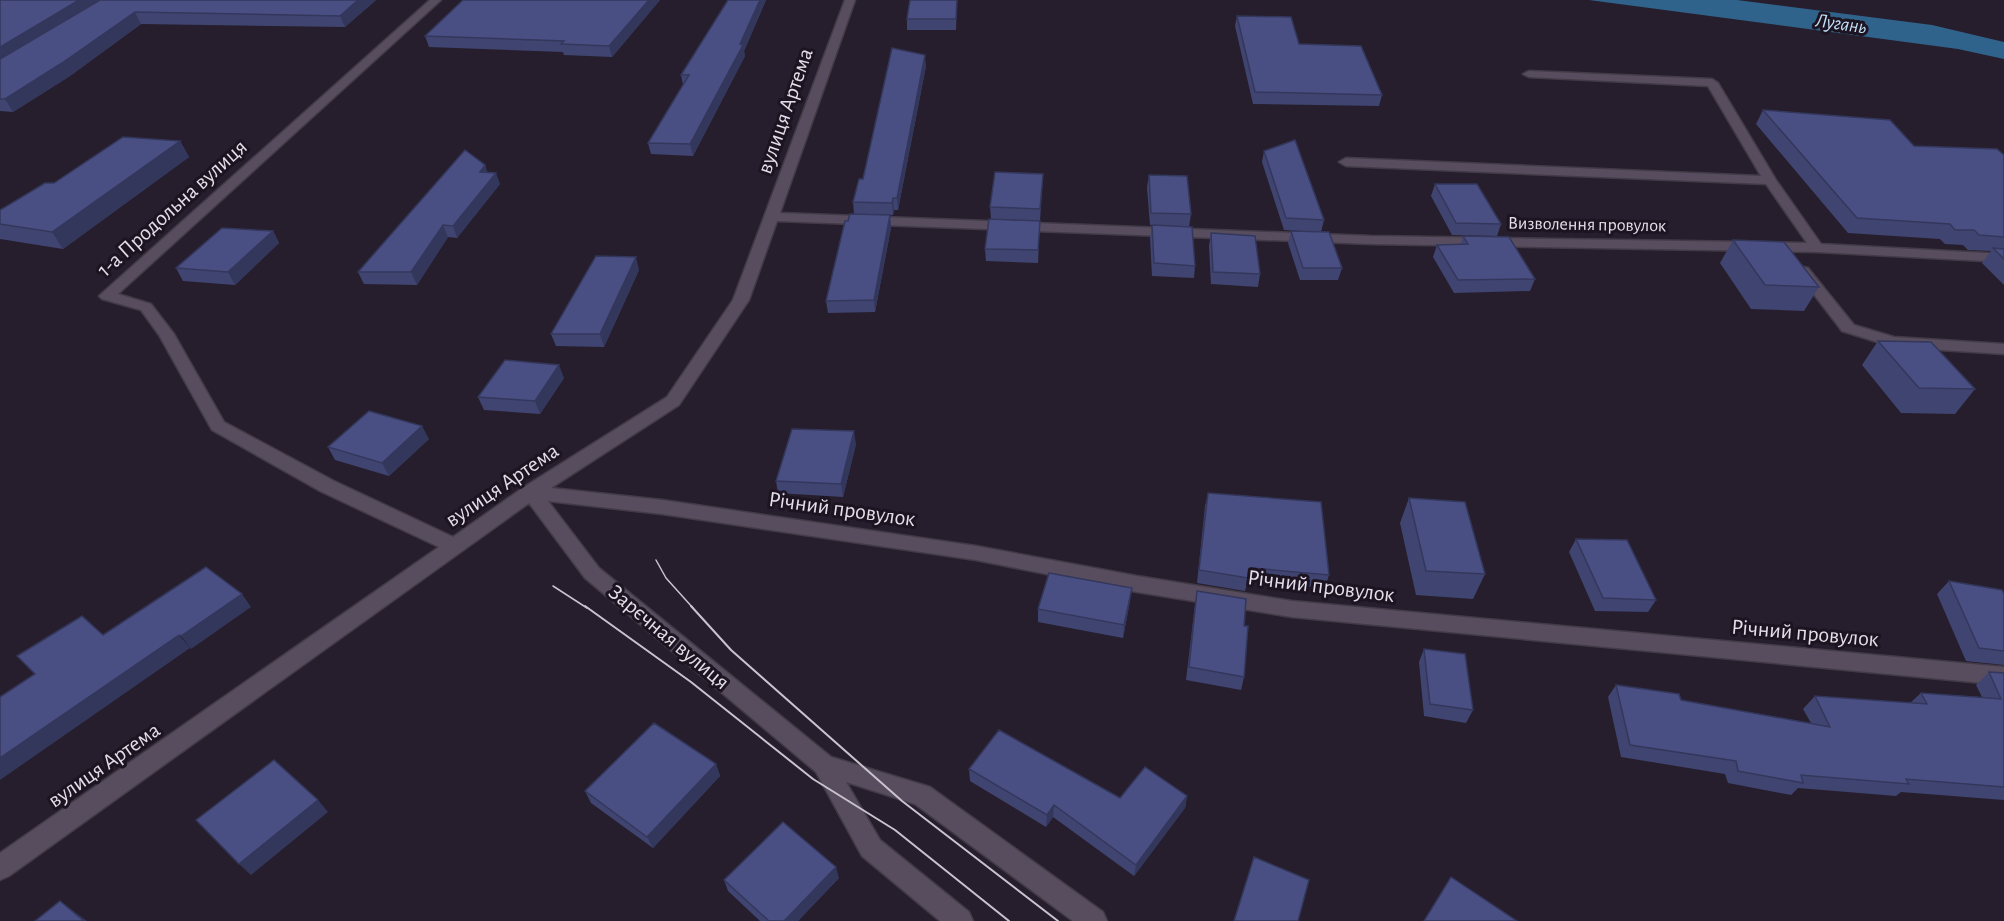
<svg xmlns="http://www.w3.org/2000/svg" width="2004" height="921" viewBox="0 0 2004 921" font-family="'Alegreya Sans',sans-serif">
	<rect width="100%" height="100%" fill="#261e2c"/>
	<path fill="#30638b" d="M 1589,0 L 1737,0 L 1932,25 L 2004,42 L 2004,59 L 1958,49 Z"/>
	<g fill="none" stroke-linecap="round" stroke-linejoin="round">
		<g stroke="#423b47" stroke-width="3">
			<path id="minor" d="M 430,0 L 441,0 L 118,294 L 151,304 L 174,334 L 224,422 L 334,481 L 453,537 L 524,487 L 667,397 L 733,300 L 845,0 L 855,0 L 780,213 L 1371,236 L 1807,243 L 1766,184 L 1346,166 L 1339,162 L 1346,158 L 1761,176 L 1708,86 L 1529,77 L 1523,74 L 1529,71 L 1712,79 L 1718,83 L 1776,180 L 1821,244 L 2004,254 L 2004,262 L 1817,252 L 1371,244 L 777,221 L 749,300 L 679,405 L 551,488 L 662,500 L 976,546 L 1137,576 L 1292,601 L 2004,667 L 2004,685 L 1292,617 L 1137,592 L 976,560 L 662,514 L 548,501 L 599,568 L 831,757 L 930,787 L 1103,912 L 1107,921 L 1073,921 L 915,804 L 846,782 L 880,840 L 969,912 L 973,921 L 940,921 L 862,856 L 816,772 L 585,578 L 529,503 L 9,876 L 0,880 L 0,853 L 439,547 L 320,491 L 212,430 L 159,335 L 141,310 L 102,299 L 99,296 Z
				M 1803,267 L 1808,268 L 1854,325 L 1894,337 L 2004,344 L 2004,354 L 1893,347 L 1842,331 L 1796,271 Z"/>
		</g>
		<use href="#minor" fill="#574d5e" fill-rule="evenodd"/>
		<path stroke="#c9c3ce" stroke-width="1.5" d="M 656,560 L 666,578 L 693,608
			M 553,586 L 587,608"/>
		<path stroke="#c9c3ce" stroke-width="2" d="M 585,606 L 691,682 L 813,779 L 895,830 L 1009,921
			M 691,606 L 731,650 L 902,801 L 1058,921"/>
	</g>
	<path fill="#404471" d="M 0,0 L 376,0 L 345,27 L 141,24 L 70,76 L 13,112 L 0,111 Z
		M 660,0 L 612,57 L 564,55 L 563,52 L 429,47 L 425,36 Z
		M 728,0 L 766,0 L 744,51 L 745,56 L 693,156 L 651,154 L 648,143 L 683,85 L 681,75 Z
		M 910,0 L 957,0 L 956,30 L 907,30 L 907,19 Z
		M 1237,16 L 1299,44 L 1382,95 L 1379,106 L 1253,104 L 1235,26 Z
		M 926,66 L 898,210 L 894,210 L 893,215 L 854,214 L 853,202 L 863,179 Z
		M 1763,110 L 1914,146 L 2004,155 L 2004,285 L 1982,263 L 1991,251 L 1968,250 L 1963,245 L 1945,244 L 1940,239 L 1848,233 L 1756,124 Z
		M 180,141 L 189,157 L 63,249 L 0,239 L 0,210 L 54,183 Z
		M 1264,151 L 1324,220 L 1321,232 L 1284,230 L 1262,162 Z
		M 485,165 L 487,172 L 500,184 L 457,238 L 448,237 L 417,285 L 364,284 L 358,272 Z
		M 1043,174 L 1040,221 L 991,219 L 990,207 Z
		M 1149,175 L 1191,214 L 1189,227 L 1150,225 L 1147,187 Z
		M 1435,184 L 1501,224 L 1497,236 L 1452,235 L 1431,196 Z
		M 890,215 L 891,228 L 875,312 L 828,313 L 826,301 L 848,221 Z
		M 1040,221 L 1038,263 L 986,261 L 985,249 Z
		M 1152,225 L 1195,266 L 1194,278 L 1152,276 L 1150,238 Z
		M 273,231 L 279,243 L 235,285 L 183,281 L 176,268 Z
		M 1291,231 L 1342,268 L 1338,280 L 1300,280 L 1288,243 Z
		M 1211,233 L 1260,274 L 1258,287 L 1211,284 L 1209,246 Z
		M 1463,236 L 1535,279 L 1530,291 L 1454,293 L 1433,257 L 1437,245 L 1461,244 Z
		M 1733,240 L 1819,287 L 1804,311 L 1751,309 L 1720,263 Z
		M 639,270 L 604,347 L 556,346 L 551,334 Z
		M 1878,341 L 1975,389 L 1955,414 L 1901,413 L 1862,365 Z
		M 564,378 L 540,414 L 484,410 L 478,397 Z
		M 429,439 L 389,476 L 335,460 L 328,447 Z
		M 856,444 L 843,497 L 778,493 L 776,481 Z
		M 1208,493 L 1329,575 L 1325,588 L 1249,581 L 1248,584 L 1247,584 L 1245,591 L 1197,583 L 1205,506 Z
		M 1409,498 L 1485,574 L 1473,599 L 1416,595 L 1400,523 Z
		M 1576,539 L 1656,600 L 1648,612 L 1595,611 L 1569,552 Z
		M 1949,581 L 2004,594 L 2004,665 L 1966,661 L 1937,594 Z
		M 1197,591 L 1244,626 L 1244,677 L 1241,690 L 1186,680 L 1195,604 Z
		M 1130,601 L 1123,638 L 1038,622 L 1038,609 Z
		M 1424,649 L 1473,710 L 1466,723 L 1424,716 L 1419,662 Z
		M 1989,672 L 2004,673 L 2004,800 L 1901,792 L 1896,796 L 1798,788 L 1791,795 L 1728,783 L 1725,774 L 1621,757 L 1608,697 L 1616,685 L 1681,700 L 1811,723 L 1803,709 L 1815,696 L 1910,703 L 1921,693 L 1982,697 L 1976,685 Z
		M 716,764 L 720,776 L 653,848 L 591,803 L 585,791 Z
		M 969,769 L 1120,798 L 1187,796 L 1185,808 L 1134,876 L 1053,817 L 1046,827 L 970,781 Z
		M 839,878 L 798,921 L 760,921 L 728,891 L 724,880 Z"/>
	<path fill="#34375c" d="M 79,0 L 105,0 L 0,63 L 0,47 Z
		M 358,0 L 376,0 L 345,27 L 340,16 Z
		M 649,0 L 660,0 L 612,57 L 609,46 Z
		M 760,0 L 766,0 L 744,51 L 745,56 L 693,156 L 690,144 L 740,44 Z
		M 135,12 L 141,24 L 70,76 L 13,112 L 5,99 Z
		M 925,55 L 926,66 L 898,210 L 897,198 Z
		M 180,141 L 189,157 L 63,249 L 52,232 Z
		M 485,165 L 489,177 L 480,172 Z
		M 496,173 L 500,184 L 457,238 L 453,226 Z
		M 893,198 L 894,210 L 893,215 L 892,203 Z
		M 890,215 L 891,228 L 875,312 L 874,300 Z
		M 443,225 L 448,237 L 417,285 L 411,272 Z
		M 273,231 L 279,243 L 235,285 L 228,272 Z
		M 636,257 L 639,270 L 604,347 L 600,334 Z
		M 559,365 L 564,378 L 540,414 L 535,401 Z
		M 422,426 L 429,439 L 389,476 L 382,463 Z
		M 854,431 L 856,444 L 843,497 L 841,484 Z
		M 1132,588 L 1130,601 L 1123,638 L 1124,625 Z
		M 242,594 L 251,607 L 191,649 L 181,636 Z
		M 179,635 L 190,648 L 0,780 L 0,758 Z
		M 716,764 L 720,776 L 653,848 L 647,837 Z
		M 1187,796 L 1185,808 L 1134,876 L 1136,865 Z
		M 318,800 L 328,812 L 251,875 L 239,864 Z
		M 1054,805 L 1053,817 L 1046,827 L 1047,815 Z
		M 836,867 L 839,878 L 798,921 L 784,921 Z
		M 60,901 L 87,921 L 84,921 Z"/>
	<path fill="#4a4f83" stroke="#34375c" stroke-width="1.5" d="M 0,0 L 79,0 L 0,47 Z
		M 100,0 L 358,0 L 340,16 L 135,12 L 62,63 L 5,99 L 0,99 L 0,59 Z
		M 463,0 L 649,0 L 609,46 L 561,44 L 564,41 L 425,36 Z
		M 728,0 L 760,0 L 740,44 L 743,45 L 690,144 L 648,143 L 689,75 L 681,75 Z
		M 910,0 L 957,0 L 956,19 L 907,19 Z
		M 1237,16 L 1291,17 L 1299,44 L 1361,46 L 1382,95 L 1255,92 Z
		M 892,48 L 925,55 L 897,198 L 893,198 L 892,203 L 853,202 L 859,179 L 863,179 Z
		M 1763,110 L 1890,120 L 1914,146 L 1997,149 L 2004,155 L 2004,237 L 1979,235 L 1974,230 L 1955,230 L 1950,224 L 1857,218 Z
		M 123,137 L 180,141 L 52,232 L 0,224 L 0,210 L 45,183 L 54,183 Z
		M 1295,140 L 1324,220 L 1286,218 L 1264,151 Z
		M 465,150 L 485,165 L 480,172 L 496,173 L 453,226 L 443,225 L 411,272 L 358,272 Z
		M 995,172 L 1043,174 L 1040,209 L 990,207 Z
		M 1149,175 L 1187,176 L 1191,214 L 1151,213 Z
		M 1435,184 L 1477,184 L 1501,224 L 1456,223 Z
		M 850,214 L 890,215 L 874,300 L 826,301 L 845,221 L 848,221 Z
		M 989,219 L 1040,221 L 1038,250 L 985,249 Z
		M 1152,225 L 1192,227 L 1195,266 L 1154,263 Z
		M 222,228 L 273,231 L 228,272 L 176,268 Z
		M 1291,231 L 1329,232 L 1342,268 L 1303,268 Z
		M 1211,233 L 1255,236 L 1260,274 L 1213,272 Z
		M 1463,236 L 1509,237 L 1535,279 L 1458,280 L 1437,245 L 1468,244 Z
		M 1733,240 L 1784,242 L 1819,287 L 1765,285 Z
		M 1993,248 L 2004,249 L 2004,259 Z
		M 596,256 L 636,257 L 600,334 L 551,334 Z
		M 1878,341 L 1931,342 L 1975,389 L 1919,388 Z
		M 505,360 L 559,365 L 535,401 L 478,397 Z
		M 369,411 L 422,426 L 382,463 L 328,447 Z
		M 792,429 L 854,431 L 841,484 L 776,481 Z
		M 1208,493 L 1321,502 L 1329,575 L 1252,568 L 1251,571 L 1249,571 L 1248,578 L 1199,570 Z
		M 1409,498 L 1465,502 L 1485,574 L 1426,571 Z
		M 1576,539 L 1627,540 L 1656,600 L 1603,598 Z
		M 206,567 L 242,594 L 181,636 L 179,635 L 0,758 L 0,697 L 35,674 L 17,656 L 82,616 L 103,635 Z
		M 1049,573 L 1132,588 L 1124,625 L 1038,609 Z
		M 1949,581 L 2002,590 L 2004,594 L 2004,651 L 1979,648 Z
		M 1197,591 L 1246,599 L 1244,626 L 1248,626 L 1244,677 L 1189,667 Z
		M 1424,649 L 1465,654 L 1473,710 L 1430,704 Z
		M 1989,672 L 2004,673 L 2004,787 L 1906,779 L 1909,784 L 1801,775 L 1803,783 L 1738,771 L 1736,761 L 1630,745 L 1616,685 L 1679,694 L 1681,700 L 1830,727 L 1815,696 L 1927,704 L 1921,693 L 2001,699 Z
		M 654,723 L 716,764 L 647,837 L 585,791 Z
		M 999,730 L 1120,798 L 1145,767 L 1187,796 L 1136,865 L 1054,805 L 1047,815 L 969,769 Z
		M 274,760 L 318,800 L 239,864 L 196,820 Z
		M 783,822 L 836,867 L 784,921 L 769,921 L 724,880 Z
		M 1254,857 L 1309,880 L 1298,921 L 1234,921 Z
		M 1451,877 L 1517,921 L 1424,921 Z
		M 60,901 L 84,921 L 35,921 Z"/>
	<g text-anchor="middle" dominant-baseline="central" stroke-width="6" stroke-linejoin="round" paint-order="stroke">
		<g font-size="18" fill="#e4dee8" stroke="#1d1422">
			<text transform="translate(1587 225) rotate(1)">Визволення провулок</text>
		</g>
		<g font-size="20" font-style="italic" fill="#c2def7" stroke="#1d1422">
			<text transform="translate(1841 24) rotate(8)">Лугань</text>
		</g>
		<g font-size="22" fill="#e4dee8" stroke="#1d1422">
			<text transform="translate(785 111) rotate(-71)">вулиця Артема</text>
			<text transform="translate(172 208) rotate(-42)">1-а Продольна вулиця</text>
			<text transform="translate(502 485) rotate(-34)">вулиця Артема</text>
			<text transform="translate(842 509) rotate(8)">Річний провулок</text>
			<text transform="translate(1321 586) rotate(7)">Річний провулок</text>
			<text transform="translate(1805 633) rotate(5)">Річний провулок</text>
			<text transform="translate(669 637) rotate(40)">Зарєчная вулиця</text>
			<text transform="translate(104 765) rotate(-35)">вулиця Артема</text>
		</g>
	</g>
</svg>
